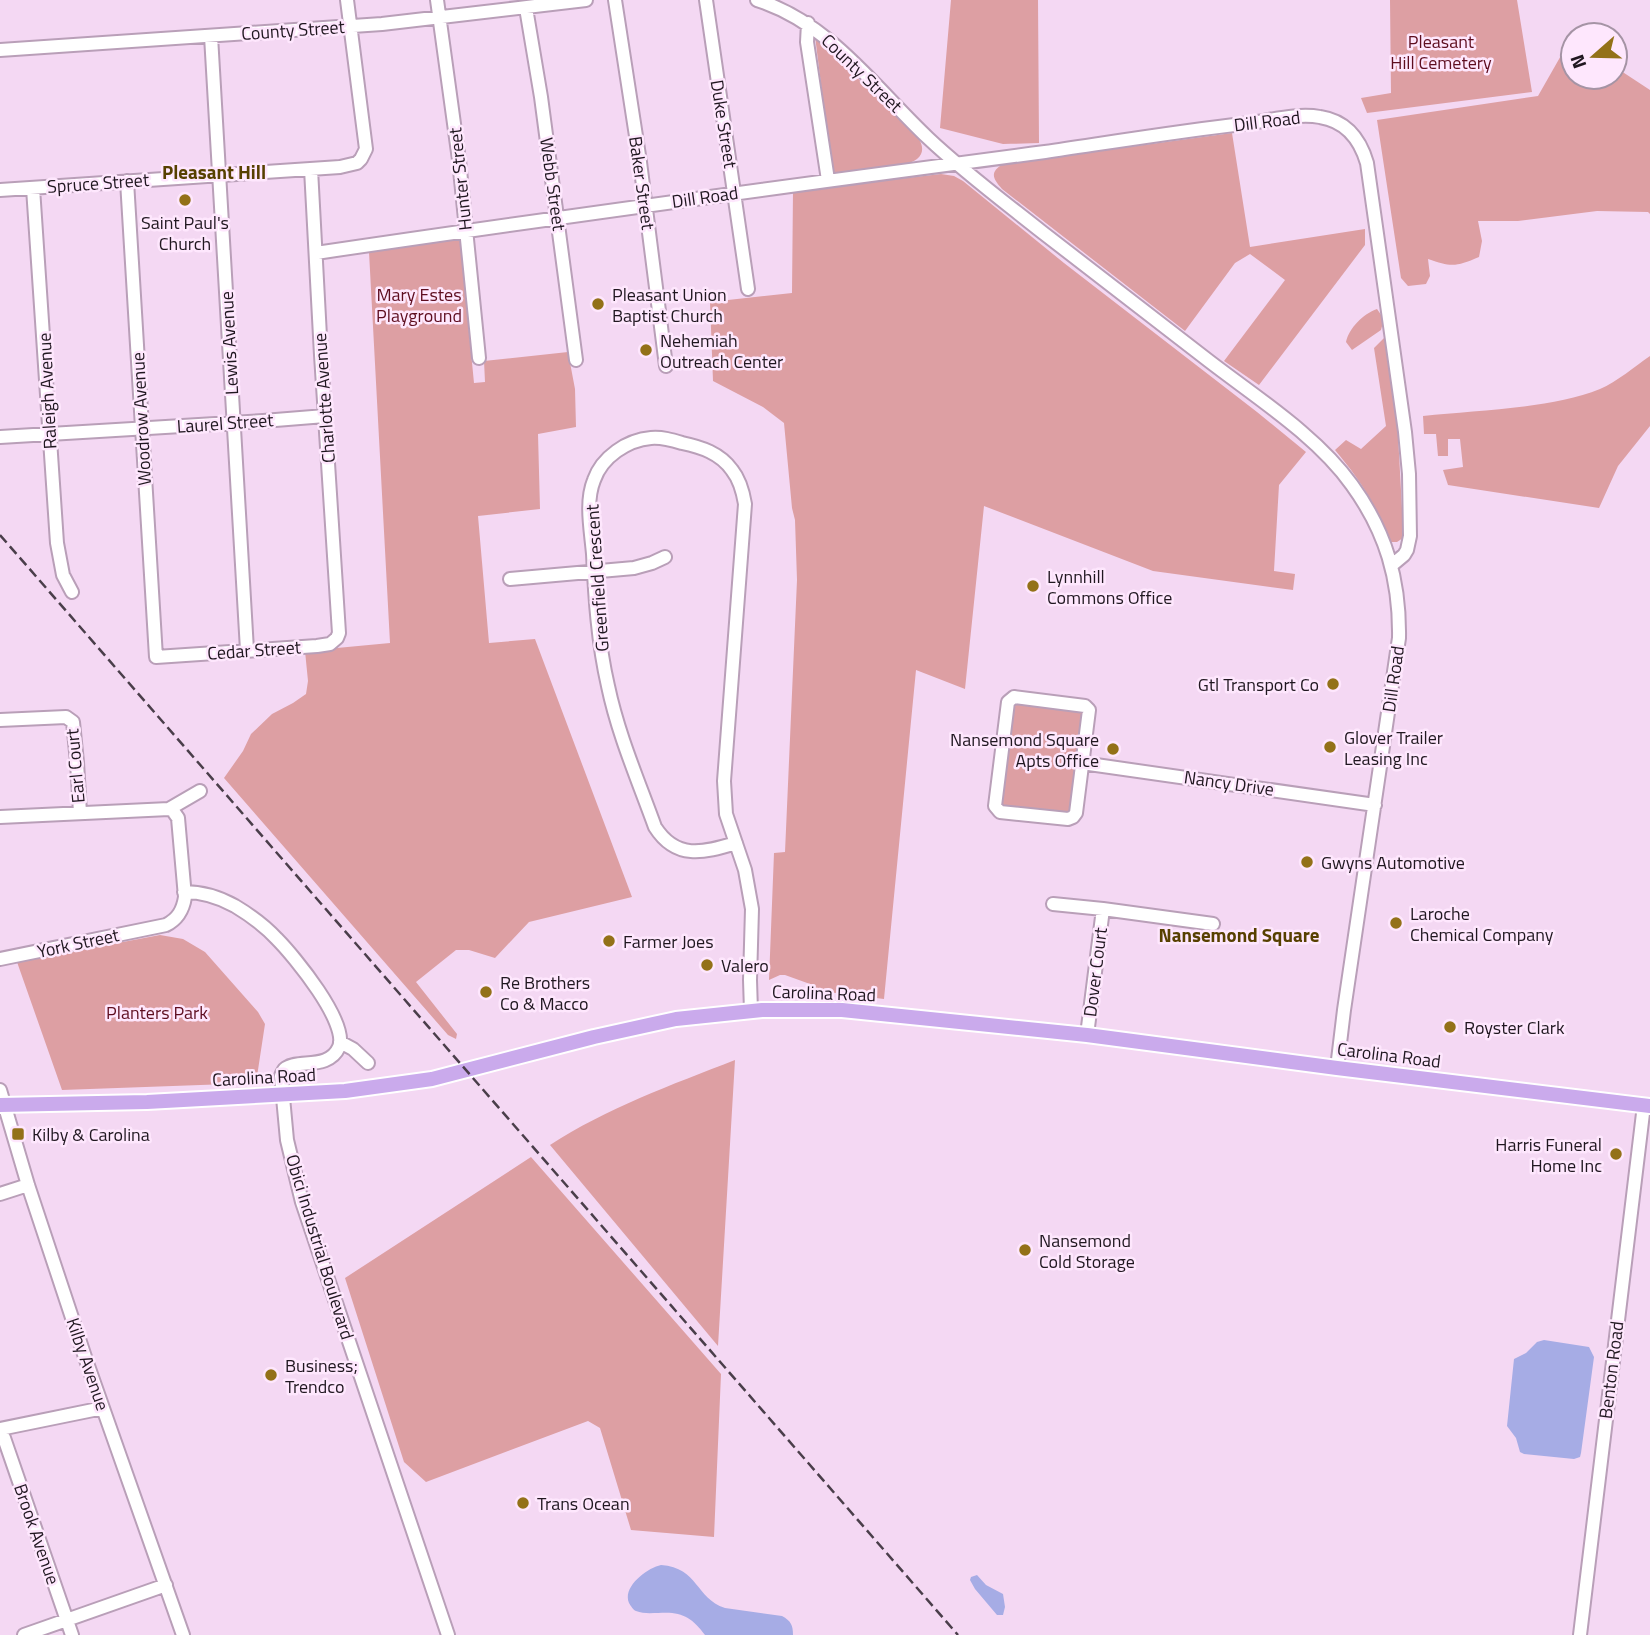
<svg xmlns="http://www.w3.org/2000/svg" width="1650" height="1635" viewBox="0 0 1650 1635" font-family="'Titillium Web',sans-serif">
	<rect width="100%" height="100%" fill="#f4d8f3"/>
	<path fill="#dd9fa3" d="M 951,0 L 1038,0 L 1039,143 L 1003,144 L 940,128 Z
		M 1390,0 L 1517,0 L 1532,92 L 1367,113 L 1361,98 L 1391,93 Z
		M 815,36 L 919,139 C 923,146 924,153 917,159 C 905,169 850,171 832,173 Z
		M 1571,38 L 1573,40 L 1573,77 L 1615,77 L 1615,67 L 1650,90 L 1650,214 L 1648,212 L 1597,211 L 1518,221 L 1478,221 L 1482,241 L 1479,257 C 1456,267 1451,267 1428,259 L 1430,276 L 1426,284 L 1408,286 L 1401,278 L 1377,120 L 1538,96 Z
		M 1232,133 L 1250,247 L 1365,229 L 1365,245 L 1259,385 L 1224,361 L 1285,280 L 1250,254 L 1235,263 L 1185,331 L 1002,189 C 992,178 990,172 1003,164 Z
		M 941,174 L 954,176 L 963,181 L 1064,263 L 1257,412 L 1306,452 L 1279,485 L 1274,571 L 1295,574 L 1293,590 L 1153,571 L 984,506 L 965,689 L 916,670 L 884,999 L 820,991 L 810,984 L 785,975 L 780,975 L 769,980 L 774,853 L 785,852 L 797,580 L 795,520 L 792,508 L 784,423 L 763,407 L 713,381 L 710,302 L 792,293 L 793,191 Z
		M 460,239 L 474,383 L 485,382 L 484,361 L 568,352 L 575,389 L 576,427 L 538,434 L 540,509 L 478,516 L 489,643 L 535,639 L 632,897 L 529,922 L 495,958 L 469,950 L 456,950 L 416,982 L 457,1034 L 456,1039 L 448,1035 L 224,778 L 243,751 L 251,734 L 272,714 L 293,703 L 306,694 L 308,681 L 305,651 L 390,643 L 369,252 Z
		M 1377,309 L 1384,319 L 1381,330 L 1352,350 L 1346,342 C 1349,328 1363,314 1377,309 Z
		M 1386,336 L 1397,417 L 1403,527 L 1403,538 L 1397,542 L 1391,542 C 1383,531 1380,518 1374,506 C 1363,485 1350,468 1335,450 L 1346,440 L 1361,449 L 1386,426 L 1374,348 Z
		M 1650,356 L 1650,426 L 1618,466 L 1599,508 L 1448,485 L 1443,470 L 1463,467 L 1460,439 L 1448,439 L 1448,456 L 1438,456 L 1436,434 L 1424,434 L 1423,416 C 1477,410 1550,409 1600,389 C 1617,382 1635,366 1650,356 Z
		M 1012,701 L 1084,711 L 1070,815 L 998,806 Z
		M 160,935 L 183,939 L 205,952 L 258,1012 L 265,1024 L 256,1083 L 62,1090 L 17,962 Z
		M 735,1060 L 718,1346 L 550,1145 C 607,1108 671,1085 735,1060 Z
		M 531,1157 L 721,1374 L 714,1537 L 631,1530 L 600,1428 L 588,1421 L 426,1482 L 404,1462 L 345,1278 Z"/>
	<path fill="#a6ace5" d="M 1544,1340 L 1589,1347 L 1594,1357 L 1581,1453 L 1580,1457 L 1574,1459 L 1524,1454 L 1520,1452 L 1516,1438 L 1507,1426 L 1514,1359 L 1526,1353 L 1537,1342 Z
		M 661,1565 C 699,1568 695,1598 725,1608 L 782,1616 C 791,1621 793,1625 793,1635 L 705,1635 C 692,1617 681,1611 658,1613 C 652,1613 643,1614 636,1611 C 633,1610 631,1606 629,1603 C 622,1587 647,1568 661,1565 Z
		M 977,1575 L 986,1585 L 1003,1594 L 1005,1607 L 1003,1615 L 997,1615 L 975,1589 L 970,1580 L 971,1577 Z"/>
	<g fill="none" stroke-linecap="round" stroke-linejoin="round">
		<g stroke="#b99fb8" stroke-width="16">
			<path id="minor" d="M 437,0 L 459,160 L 479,358
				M 615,0 L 640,162 L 666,366
				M 706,0 L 748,289
				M 757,0 C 830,23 875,88 928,138 C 964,172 1003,201 1042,232 C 1097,275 1153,318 1209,361 C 1257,398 1317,436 1352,485 C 1386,532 1400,580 1399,638 L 1344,1010 L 1337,1068
				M 526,8 L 541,97 L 576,360
				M 808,23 L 807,42 L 828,180
				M 211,36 L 247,650
				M 0,50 L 382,24 L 586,0
				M 127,181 L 156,657 L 317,646 L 330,644 L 337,638 L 339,633 L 321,355 L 311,169
				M 33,188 L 57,543 L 63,575 L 72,592
				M 0,190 L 340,167 L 357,163 L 361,159 L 366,149 L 347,0
				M 316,253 C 559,217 802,184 1045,152 C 1113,142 1181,131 1250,123 C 1272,120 1298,113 1320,117 C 1346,121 1360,139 1367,163 L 1405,432 L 1409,474 L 1410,536 L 1407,550 L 1404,555 L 1392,565
				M 0,437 L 263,421 L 325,416
				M 510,579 L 634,568 L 652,563 L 665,557
				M 1014,697 L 1085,706 L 1089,710 L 1076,813 L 1073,817 L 1068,819 L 1000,812 L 995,806 L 1008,702 Z
				M 0,720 L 66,717 L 73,722 L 77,762 L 80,813
				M 1082,763 L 1375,805
				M 0,817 L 169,809 L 200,791
				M 736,843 C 703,853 676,860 655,827 C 638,780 618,734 608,686 C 598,643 595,597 593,554 C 591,530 585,502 594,480 C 602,457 627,440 651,438 C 662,437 672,440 682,443 C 701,447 720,453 732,470 C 740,480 743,492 745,504 L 724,781 L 726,814 L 745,870 L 752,909 L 750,980 L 751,1011
				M 184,892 C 203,892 219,897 235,906 C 250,915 265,926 277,939 C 294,956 349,1023 339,1047 C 329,1070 299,1059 286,1068 C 283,1070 282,1073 281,1076 L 287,1140 L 302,1202 L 448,1635
				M 1053,904 L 1103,909 L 1213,924
				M 0,959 L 166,925 C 178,919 183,910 185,897 L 178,818 L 173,811 L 169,809
				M 1087,1035 L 1103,909
				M 340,1042 L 353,1049 L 368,1063
				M 0,1090 L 28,1185 L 86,1360 L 183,1635
				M 0,1194 L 28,1185
				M 0,1429 L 103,1408
				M 0,1433 L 4,1438 L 72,1635
				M 24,1635 L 166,1585
				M 1580,1635 L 1644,1105"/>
		</g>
		<g stroke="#fff" stroke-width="18">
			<path id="major" d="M 0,1105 L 147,1102 L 345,1091 L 432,1079 L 594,1037 L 676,1019 L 762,1010 L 842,1010 L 1087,1035 L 1337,1068 L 1650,1106"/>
		</g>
		<use href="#minor" stroke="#fff" stroke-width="12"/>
		<use href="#major" stroke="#caaaec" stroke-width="14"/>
		<path stroke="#4a3e4a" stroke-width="2.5" stroke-dasharray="10 5" stroke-linecap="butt" d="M 0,535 L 958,1635"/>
	</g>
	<g fill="#937118" stroke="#fee7fd" stroke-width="2.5">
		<circle cx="185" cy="200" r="7"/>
		<circle cx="598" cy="304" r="7"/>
		<circle cx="646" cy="350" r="7"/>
		<circle cx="1033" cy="586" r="7"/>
		<circle cx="1333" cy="684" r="7"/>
		<circle cx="1330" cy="747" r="7"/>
		<circle cx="1113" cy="749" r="7"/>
		<circle cx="1307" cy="862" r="7"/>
		<circle cx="1396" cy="923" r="7"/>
		<circle cx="609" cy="941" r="7"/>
		<circle cx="707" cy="965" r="7"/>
		<circle cx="486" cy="992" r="7"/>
		<circle cx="1450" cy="1027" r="7"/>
		<rect x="11" y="1127" width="14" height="14" rx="3.5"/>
		<circle cx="1616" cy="1154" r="7"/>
		<circle cx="1025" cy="1250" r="7"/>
		<circle cx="271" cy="1375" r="7"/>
		<circle cx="523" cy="1503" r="7"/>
	</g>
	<g text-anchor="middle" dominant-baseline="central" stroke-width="5" stroke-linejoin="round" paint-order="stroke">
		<g font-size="18" fill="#201720" stroke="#fee7fd">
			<text transform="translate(293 30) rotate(-4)">County Street</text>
			<text transform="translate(862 73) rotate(44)">County Street</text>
			<text transform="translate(1267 121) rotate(-7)">Dill Road</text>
			<text transform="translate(724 124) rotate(81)">Duke Street</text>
			<text transform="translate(460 179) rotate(-96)">Hunter Street</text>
			<text transform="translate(98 183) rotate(-4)">Spruce Street</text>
			<text transform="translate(642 183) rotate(82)">Baker Street</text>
			<text transform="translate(553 184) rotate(82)">Webb Street</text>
			<text transform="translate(705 197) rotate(-8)">Dill Road</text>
			<text transform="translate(229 343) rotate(-93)">Lewis Avenue</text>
			<text transform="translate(47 391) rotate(-93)">Raleigh Avenue</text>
			<text transform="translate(324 398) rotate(-94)">Charlotte Avenue</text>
			<text transform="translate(141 419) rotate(-93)">Woodrow Avenue</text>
			<text transform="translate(225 423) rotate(-4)">Laurel Street</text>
			<text transform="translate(597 578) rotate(-94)">Greenfield Crescent</text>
			<text transform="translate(254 650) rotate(-4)">Cedar Street</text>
			<text transform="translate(1393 679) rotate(-82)">Dill Road</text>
			<text transform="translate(75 766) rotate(-95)">Earl Court</text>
			<text transform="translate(1229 783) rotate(8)">Nancy Drive</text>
			<text transform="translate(78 943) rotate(-12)">York Street</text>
			<text transform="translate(1095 972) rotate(-83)">Dover Court</text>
			<text transform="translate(824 993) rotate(2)">Carolina Road</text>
			<text transform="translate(1389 1055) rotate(7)">Carolina Road</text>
			<text transform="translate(264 1077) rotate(-3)">Carolina Road</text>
			<text transform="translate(320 1247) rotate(73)">Obici Industrial Boulevard</text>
			<text transform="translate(88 1364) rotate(71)">Kilby Avenue</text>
			<text transform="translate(1611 1370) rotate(-83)">Benton Road</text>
			<text transform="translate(37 1534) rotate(71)">Brook Avenue</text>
		</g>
		<g font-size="18" fill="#5e0d1f" stroke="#fee7fd">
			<text x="1441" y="41">Pleasant<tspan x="1441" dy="21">Hill Cemetery</tspan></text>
			<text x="419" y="294">Mary Estes<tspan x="419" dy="21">Playground</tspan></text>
			<text x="157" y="1012">Planters Park</text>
		</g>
		<g font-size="18" fill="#201720" stroke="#fee7fd" text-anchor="start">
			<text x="185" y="222" text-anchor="middle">Saint Paul's<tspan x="185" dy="21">Church</tspan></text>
			<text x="612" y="294">Pleasant Union<tspan x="612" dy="21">Baptist Church</tspan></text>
			<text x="660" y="340">Nehemiah<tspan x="660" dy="21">Outreach Center</tspan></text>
			<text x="1047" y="576">Lynnhill<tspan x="1047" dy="21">Commons Office</tspan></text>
			<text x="1319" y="684" text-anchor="end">Gtl Transport Co</text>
			<text x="1344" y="737">Glover Trailer<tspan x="1344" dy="21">Leasing Inc</tspan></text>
			<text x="1099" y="739" text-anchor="end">Nansemond Square<tspan x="1099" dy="21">Apts Office</tspan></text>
			<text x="1321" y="862">Gwyns Automotive</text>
			<text x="1410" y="913">Laroche<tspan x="1410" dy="21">Chemical Company</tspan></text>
			<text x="623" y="941">Farmer Joes</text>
			<text x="721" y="965">Valero</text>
			<text x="500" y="982">Re Brothers<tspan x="500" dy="21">Co &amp; Macco</tspan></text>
			<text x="1464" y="1027">Royster Clark</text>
			<text x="32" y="1134">Kilby &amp; Carolina</text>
			<text x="1602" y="1144" text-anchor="end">Harris Funeral<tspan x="1602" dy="21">Home Inc</tspan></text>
			<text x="1039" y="1240">Nansemond<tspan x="1039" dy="21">Cold Storage</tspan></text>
			<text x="285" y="1365">Business;<tspan x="285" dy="21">Trendco</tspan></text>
			<text x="537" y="1503">Trans Ocean</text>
		</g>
		<g font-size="19" font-weight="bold" fill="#574000" stroke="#fee7fd">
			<text x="214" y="171">Pleasant Hill</text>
			<text x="1239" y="934">Nansemond Square</text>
		</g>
	</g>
	<g transform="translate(1594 56) rotate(250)"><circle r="33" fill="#fee7fd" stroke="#a594a5" stroke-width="2"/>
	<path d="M0-5L12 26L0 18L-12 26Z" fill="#937118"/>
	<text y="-10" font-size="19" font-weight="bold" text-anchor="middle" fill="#201720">N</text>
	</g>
</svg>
